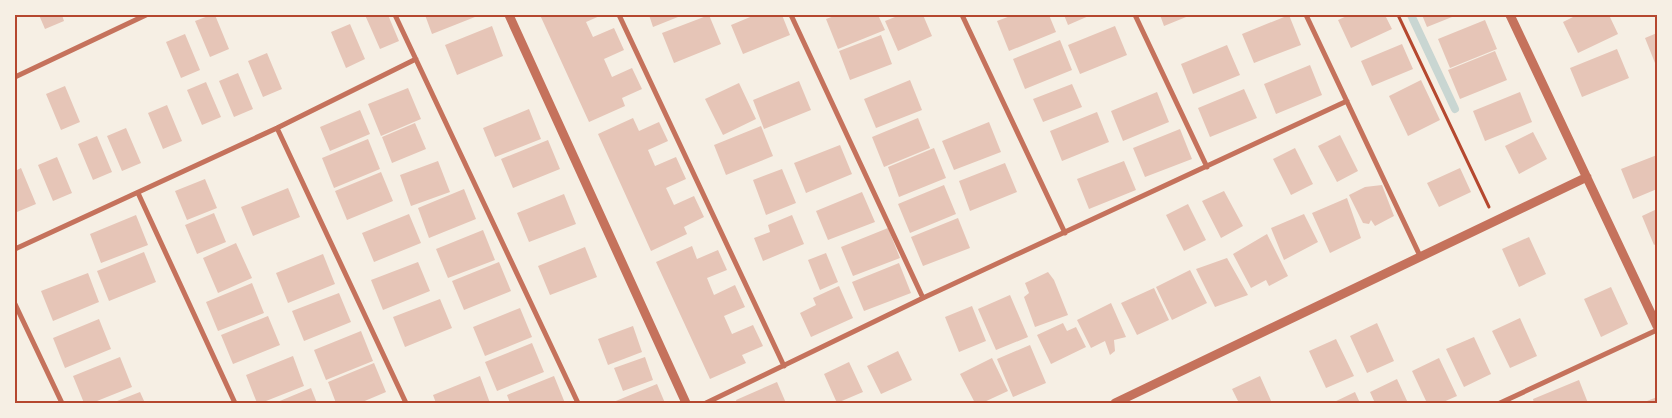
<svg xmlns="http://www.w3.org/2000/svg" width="1672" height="418" viewBox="0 0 1672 418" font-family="'Source Serif 4',serif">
	<rect width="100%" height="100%" fill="#f6efe4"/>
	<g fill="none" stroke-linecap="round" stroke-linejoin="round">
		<path stroke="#c9d6d2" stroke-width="8" d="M 1411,15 L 1455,109"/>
	</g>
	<path fill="#e6c5b7" d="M 39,15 L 62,15 L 64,21 L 45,29 Z
		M 211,15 L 215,15 L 229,49 L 210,57 L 195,21 Z
		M 365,15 L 388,15 L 399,41 L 380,49 Z
		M 425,15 L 480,15 L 432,34 Z
		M 540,15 L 602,15 L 586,22 L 593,37 L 614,28 L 624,50 L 604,59 L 612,77 L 632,68 L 642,89 L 622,98 L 625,106 L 589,122 Z
		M 649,15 L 683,15 L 653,27 Z
		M 709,15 L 721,44 L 674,63 L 662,33 Z
		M 755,15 L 782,15 L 790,35 L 743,54 L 731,25 Z
		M 837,15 L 878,15 L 885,30 L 838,49 L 826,19 Z
		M 900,15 L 923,15 L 932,36 L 898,51 L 885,21 Z
		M 1013,15 L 1049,15 L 1056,32 L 1009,51 L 997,21 Z
		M 1064,15 L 1091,15 L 1068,25 Z
		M 1160,15 L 1191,15 L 1164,26 Z
		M 1289,15 L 1301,45 L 1254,63 L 1242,34 Z
		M 1349,15 L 1385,15 L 1392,29 L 1351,48 L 1338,20 Z
		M 1422,15 L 1457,15 L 1427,27 Z
		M 1577,15 L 1609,15 L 1618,34 L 1578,53 L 1563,22 Z
		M 1485,20 L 1497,49 L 1450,68 L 1438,39 Z
		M 350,24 L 365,59 L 346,68 L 331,32 Z
		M 492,26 L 503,56 L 457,75 L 445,45 Z
		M 1115,26 L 1127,55 L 1080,74 L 1068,45 Z
		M 1657,33 L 1657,68 L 1645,38 Z
		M 185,34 L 200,70 L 181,78 L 166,42 Z
		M 881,35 L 892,64 L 850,80 L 839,51 Z
		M 1060,40 L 1072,70 L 1025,89 L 1013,59 Z
		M 1402,44 L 1413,69 L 1372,86 L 1361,61 Z
		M 1227,45 L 1240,75 L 1193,94 L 1181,64 Z
		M 1617,49 L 1629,78 L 1582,97 L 1570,68 Z
		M 1495,51 L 1507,80 L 1460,99 L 1448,70 Z
		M 267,53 L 282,89 L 263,97 L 248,61 Z
		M 1310,65 L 1322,95 L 1276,114 L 1264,84 Z
		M 238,73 L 253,109 L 234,117 L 219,81 Z
		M 910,80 L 922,110 L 876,128 L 864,99 Z
		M 1421,80 L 1440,120 L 1408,136 L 1389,96 Z
		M 799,81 L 811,110 L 764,129 L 753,100 Z
		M 206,82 L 221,117 L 202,125 L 187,90 Z
		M 739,83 L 756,119 L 723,135 L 705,99 Z
		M 1072,84 L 1082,107 L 1043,122 L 1033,99 Z
		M 65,86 L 80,122 L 61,130 L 46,94 Z
		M 408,88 L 421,119 L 381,136 L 368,104 Z
		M 1244,89 L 1257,118 L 1210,137 L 1198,108 Z
		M 1157,92 L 1169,122 L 1123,141 L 1111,111 Z
		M 1520,92 L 1532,122 L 1485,141 L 1473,111 Z
		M 167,105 L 182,141 L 163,149 L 148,113 Z
		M 529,109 L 541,139 L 495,157 L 483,128 Z
		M 360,110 L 370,134 L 330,151 L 320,127 Z
		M 1097,112 L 1109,142 L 1062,161 L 1050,131 Z
		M 633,118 L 639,131 L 659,122 L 668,141 L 648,150 L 655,166 L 676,157 L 686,179 L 666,188 L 674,205 L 694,196 L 704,217 L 684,227 L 687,234 L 651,251 L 598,134 Z
		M 918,118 L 930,148 L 884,167 L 872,137 Z
		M 989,122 L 1001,152 L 954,170 L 942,141 Z
		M 415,123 L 426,149 L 392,163 L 382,137 Z
		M 761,126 L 773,156 L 726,175 L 714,145 Z
		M 126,128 L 141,163 L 122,171 L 107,136 Z
		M 1180,129 L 1192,159 L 1145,177 L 1133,148 Z
		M 1533,132 L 1547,159 L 1519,174 L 1505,146 Z
		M 1340,135 L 1358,171 L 1337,182 L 1318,146 Z
		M 97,136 L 112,172 L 93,180 L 78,144 Z
		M 368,139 L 380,169 L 334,188 L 322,158 Z
		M 548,140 L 560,169 L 513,188 L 501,159 Z
		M 840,145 L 852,174 L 806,193 L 794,163 Z
		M 934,148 L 946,178 L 899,197 L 888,167 Z
		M 1295,148 L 1313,184 L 1291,195 L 1273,159 Z
		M 1657,155 L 1657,189 L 1633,199 L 1621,169 Z
		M 57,157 L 72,193 L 53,201 L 38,165 Z
		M 438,161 L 450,192 L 411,206 L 400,175 Z
		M 1124,161 L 1136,190 L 1089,209 L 1077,179 Z
		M 1005,163 L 1017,192 L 970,211 L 959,181 Z
		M 21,168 L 36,204 L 17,212 L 15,208 L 15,171 Z
		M 1460,168 L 1471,192 L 1439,207 L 1427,183 Z
		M 782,169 L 796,203 L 766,215 L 753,180 Z
		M 381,172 L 393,201 L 347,220 L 335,191 Z
		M 205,179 L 217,208 L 187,220 L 175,191 Z
		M 944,185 L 956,214 L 910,233 L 898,204 Z
		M 1382,185 L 1394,216 L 1375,226 L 1371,220 L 1369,224 L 1363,223 L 1349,195 L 1365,187 Z
		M 288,188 L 300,217 L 253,236 L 241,207 Z
		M 464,189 L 476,219 L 429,238 L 418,208 Z
		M 1224,191 L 1243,226 L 1221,238 L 1202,201 Z
		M 862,192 L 875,222 L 828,240 L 816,211 Z
		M 564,194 L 576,224 L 529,242 L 517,213 Z
		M 1347,198 L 1361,238 L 1330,253 L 1312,213 Z
		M 1188,204 L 1206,240 L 1184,251 L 1166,215 Z
		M 1657,209 L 1657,243 L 1654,245 L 1642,216 Z
		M 214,213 L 226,242 L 197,254 L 185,225 Z
		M 409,214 L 421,243 L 374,262 L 362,233 Z
		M 1304,214 L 1318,242 L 1284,260 L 1271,228 Z
		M 136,215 L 148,245 L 101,263 L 90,234 Z
		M 792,215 L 804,244 L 763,261 L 754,238 L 770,232 L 768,225 Z
		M 958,218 L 970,248 L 923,266 L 911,237 Z
		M 888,228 L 900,258 L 853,276 L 841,247 Z
		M 483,230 L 495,260 L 448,278 L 436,249 Z
		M 1267,234 L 1288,276 L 1269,286 L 1266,280 L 1251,288 L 1233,254 Z
		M 1529,237 L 1546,274 L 1519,287 L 1502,249 Z
		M 236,243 L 252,278 L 218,293 L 203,258 Z
		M 692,246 L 697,259 L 718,250 L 727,270 L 707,278 L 714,295 L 735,285 L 745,307 L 724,316 L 732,334 L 753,325 L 763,346 L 742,355 L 746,363 L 710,379 L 656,262 Z
		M 585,247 L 597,277 L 550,295 L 538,266 Z
		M 144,252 L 156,282 L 109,301 L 97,271 Z
		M 826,253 L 838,282 L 820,290 L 808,260 Z
		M 323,254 L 335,284 L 288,303 L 276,273 Z
		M 1227,258 L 1248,295 L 1215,307 L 1196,269 Z
		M 418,262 L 430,291 L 383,310 L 371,280 Z
		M 499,262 L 511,291 L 464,310 L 452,281 Z
		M 899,263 L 911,293 L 864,311 L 852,282 Z
		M 1190,270 L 1207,303 L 1172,320 L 1156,287 Z
		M 1048,272 L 1054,280 L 1068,315 L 1035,327 L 1024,297 L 1029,293 L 1025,283 Z
		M 88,273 L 99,302 L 53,321 L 41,291 Z
		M 252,283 L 264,313 L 218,331 L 206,302 Z
		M 839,286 L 853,318 L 811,337 L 800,313 L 816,305 L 813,298 Z
		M 1611,287 L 1628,324 L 1601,337 L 1584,299 Z
		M 1154,288 L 1169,320 L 1137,335 L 1121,303 Z
		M 339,293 L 351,322 L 304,341 L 292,311 Z
		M 1010,295 L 1028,337 L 996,350 L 978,309 Z
		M 440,299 L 452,328 L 405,347 L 393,317 Z
		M 1111,303 L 1126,337 L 1114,340 L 1115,351 L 1110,355 L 1105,341 L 1091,348 L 1077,320 Z
		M 972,306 L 986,341 L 959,352 L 945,317 Z
		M 520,308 L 532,337 L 485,356 L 473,327 Z
		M 268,316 L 280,345 L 233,364 L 221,335 Z
		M 1520,318 L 1537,356 L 1510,368 L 1492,331 Z
		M 99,319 L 111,349 L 65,368 L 53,338 Z
		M 1063,323 L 1067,331 L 1076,327 L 1086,347 L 1051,364 L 1037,335 Z
		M 1377,323 L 1394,361 L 1367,373 L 1350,336 Z
		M 633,326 L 642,352 L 608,365 L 598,339 Z
		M 361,331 L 373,361 L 326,380 L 314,350 Z
		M 1474,337 L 1491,374 L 1464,387 L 1446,349 Z
		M 1336,339 L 1354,376 L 1326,388 L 1309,351 Z
		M 532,343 L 544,372 L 497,391 L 485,362 Z
		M 1030,345 L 1046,383 L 1013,397 L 997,359 Z
		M 898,351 L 912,380 L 881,394 L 867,366 Z
		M 293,356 L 304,386 L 261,403 L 257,403 L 246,375 Z
		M 120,357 L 132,387 L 92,403 L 84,403 L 73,376 Z
		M 645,357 L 653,380 L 623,391 L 614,368 Z
		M 992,358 L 1008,391 L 982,403 L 975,403 L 960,374 Z
		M 1439,358 L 1457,396 L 1441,403 L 1427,403 L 1412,371 Z
		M 849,362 L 863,392 L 837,403 L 824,374 Z
		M 374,363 L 386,392 L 360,403 L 336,403 L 328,382 Z
		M 480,376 L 490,403 L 436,403 L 433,395 Z
		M 554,376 L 565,403 L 510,403 L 507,395 Z
		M 1260,376 L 1272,403 L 1239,403 L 1232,389 Z
		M 1397,379 L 1408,403 L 1375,403 L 1370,392 Z
		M 1579,380 L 1588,403 L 1534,403 L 1533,399 Z
		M 777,382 L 786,403 L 737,403 L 736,400 Z
		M 657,384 L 665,403 L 611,403 Z
		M 311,388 L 317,403 L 275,403 Z
		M 140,392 L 145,403 L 112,403 Z
		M 1355,392 L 1360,403 L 1332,403 Z
		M 1657,397 L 1657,403 L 1642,403 Z"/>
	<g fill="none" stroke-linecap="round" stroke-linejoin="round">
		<path stroke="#b5482f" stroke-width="3" d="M 1398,15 L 1489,207"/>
		<path stroke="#c5725c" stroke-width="5" d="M 395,15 L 578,403
			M 619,15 L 784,366
			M 791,15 L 923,298
			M 962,15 L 1065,233
			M 1135,15 L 1207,167
			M 1306,15 L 1421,258
			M 15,77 L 146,15
			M 277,128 L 406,403
			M 138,193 L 235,403
			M 15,249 L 277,128 L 416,59
			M 15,304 L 62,403
			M 706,403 L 923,298 L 1347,101
			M 1500,403 L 1657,330"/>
		<path stroke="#c5725c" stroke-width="9" d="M 509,15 L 686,403
			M 1510,15 L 1657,326
			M 1115,403 L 1587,177"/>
	</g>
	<rect width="1672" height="418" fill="none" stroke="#f6efe4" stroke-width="32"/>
	<rect x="16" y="16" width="1640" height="386" fill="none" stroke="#b5482f" stroke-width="2"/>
</svg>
